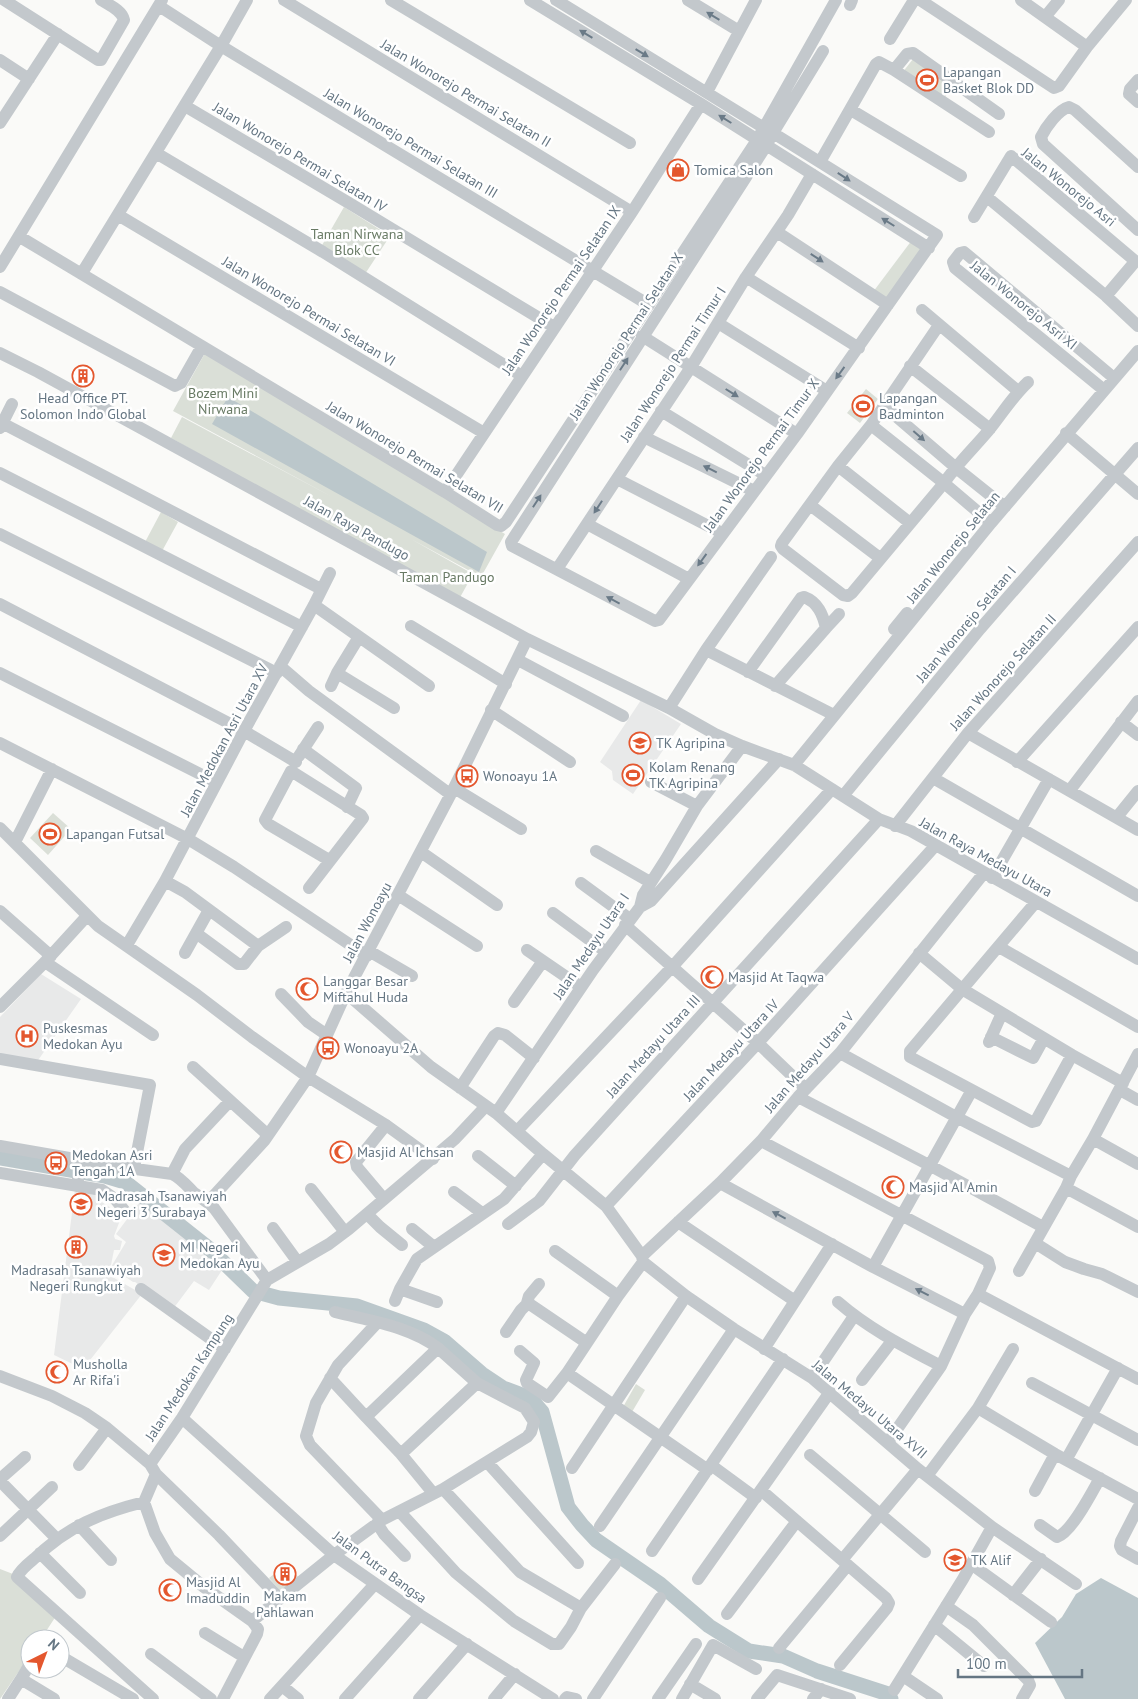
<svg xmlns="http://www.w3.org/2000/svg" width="1138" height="1699" viewBox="0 0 1138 1699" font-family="'PT Sans',sans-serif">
	<rect width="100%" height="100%" fill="#fafaf8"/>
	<path fill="#e8e9e9" d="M 641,700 L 681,724 L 633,794 L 613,780 L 612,771 L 600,762 Z
		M 41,974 L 81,999 L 34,1066 L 0,1056 L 0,1017 Z
		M 75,1189 L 99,1193 L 97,1199 L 122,1215 L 114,1236 L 115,1239 L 122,1241 L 120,1250 L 114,1250 L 109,1275 L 142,1294 L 83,1369 L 54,1355 Z
		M 142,1199 L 224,1267 L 209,1290 L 194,1281 L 173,1309 L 135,1282 L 133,1282 L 111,1267 L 126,1242 L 116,1234 Z"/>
	<path fill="#dadfd7" d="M 913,59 L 953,86 L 943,100 L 902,73 Z
		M 344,207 L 390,236 L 365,274 L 321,247 Z
		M 912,240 L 927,249 L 888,302 L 873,292 Z
		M 205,353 L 505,534 L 481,577 L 411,539 L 473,574 L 458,601 L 171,438 L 182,417 L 336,499 L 173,411 Z
		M 866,389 L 878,399 L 860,423 L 847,413 Z
		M 161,512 L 178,522 L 161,553 L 144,544 Z
		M 53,813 L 71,829 L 48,855 L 30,838 Z
		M 636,1384 L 645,1390 L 632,1412 L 623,1407 Z
		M 287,1564 L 299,1578 L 281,1592 L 269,1578 Z
		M 0,1569 L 13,1574 L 56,1616 L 41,1639 L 30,1639 L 30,1655 L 0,1699 Z"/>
	<path fill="#bbc7cb" d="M 228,397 L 487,552 L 479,572 L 212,424 Z
		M 630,766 L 642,774 L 637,783 L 624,775 Z
		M 1101,1578 L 1138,1598 L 1138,1699 L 1065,1699 L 1035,1643 L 1062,1617 L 1076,1594 Z"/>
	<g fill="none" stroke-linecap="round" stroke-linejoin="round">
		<path stroke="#bbc7cb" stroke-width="15" d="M 0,1158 L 105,1176 L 125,1182 L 212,1251 L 253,1291 L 279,1298 L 357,1306 L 424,1330 L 444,1341 L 482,1374 L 503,1388 L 530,1398 L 542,1412 L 568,1507 L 582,1525 L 596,1540 L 660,1584 L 709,1626 L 749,1651 L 783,1656 L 817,1671 L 888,1694 L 891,1699"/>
		<path stroke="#c3c8cc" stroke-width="12" d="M 4,0 L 98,60 L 101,60 L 124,20 C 122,10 109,5 101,0
			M 284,0 L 632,212
			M 391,0 L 630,143
			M 530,0 L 701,104 L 929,248
			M 556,0 L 764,128 L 773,133 L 937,235 L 797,434 L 659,620 L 655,621 L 512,546 L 511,542 L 766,146 L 773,133 L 823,51
			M 688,0 L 739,31
			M 920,0 L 1054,88 L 1059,86 L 1087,47 L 1126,0
			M 1021,0 L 1087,47
			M 850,5 L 852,0
			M 159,6 L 221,46 L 649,305
			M 1045,17 L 1059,0
			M 890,39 L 914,0
			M 0,60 L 29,79
			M 894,70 L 907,54 L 913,53 L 999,114
			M 1138,80 L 1130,89 L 1129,94 L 1138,102
			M 707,92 L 756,0
			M 185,106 L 349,203 L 554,327
			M 851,110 L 961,176
			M 0,123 L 58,34
			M 156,153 L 323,252 L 522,376
			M 820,162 L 876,64 L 879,62 L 894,70 L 989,132
			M 1138,167 L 1075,110 L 1069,107 C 1058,110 1046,127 1041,137 L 1043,144 L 1138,230
			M 987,197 L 1106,296 L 1138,326
			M 118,215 L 484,433
			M 974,217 L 1011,156 L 1134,260 L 1134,263 L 1106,296
			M 777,232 L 888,305
			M 20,237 L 445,492 L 497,525 L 501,526 L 506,522 L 757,140 L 836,0
			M 0,267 L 162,0
			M 82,273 L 221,46 L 247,0
			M 746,277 L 859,348
			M 0,292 L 175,386 L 181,383 L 202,346
			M 922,310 L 1018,391
			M 718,323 L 827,391
			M 939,325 L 871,425 L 838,466 L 782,543 L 781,546 L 783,549 L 843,595 L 848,596 L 852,593 L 944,483 C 957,464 974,448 989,430 C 1002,414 1012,397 1028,382
			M 642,336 L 797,434
			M 0,353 L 38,372 L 527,639 L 669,708 L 715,734 L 742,746 L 794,765 L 879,819 L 911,831 L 1138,959
			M 910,366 L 990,429
			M 1104,390 L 955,268 L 953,262 L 960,253 L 964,252 L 1114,378
			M 884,406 L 955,467 L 1005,507
			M 661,411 L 765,475
			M 2,423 L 321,589
			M 871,425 L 944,483 L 991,523
			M 0,428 L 12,404
			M 1066,433 L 1138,494
			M 644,437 L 754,491
			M 838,466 L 910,523
			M 0,473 L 302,627
			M 617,479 L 722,533
			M 445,492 L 632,212 L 701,104
			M 810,505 L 880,558
			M 587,524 L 689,579
			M 0,534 L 277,673
			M 557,569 L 691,367 L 746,277 L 788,215 L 812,174
			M 0,604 L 244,731 L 296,762
			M 314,605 L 429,686
			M 411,626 L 506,684
			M 826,628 L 839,614
			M 894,629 L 907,613
			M 359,637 L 337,673 L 394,708
			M 706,650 L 834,715
			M 518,660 L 623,716
			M 280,666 L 309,691 L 450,794
			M 748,672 L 801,598 L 804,597 C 818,602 823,615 826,628 L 775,686
			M 0,673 L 216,782
			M 331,686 L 337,673
			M 669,708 L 706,650 L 771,557
			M 491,710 L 570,762
			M 1121,722 L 1138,735
			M 968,733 L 1138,830
			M 0,743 L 188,839 L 234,867 L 367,956
			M 303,749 L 356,788 L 347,807
			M 299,756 L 318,727
			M 1017,762 L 1138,627
			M 794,765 L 991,523 L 1138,351
			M 933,778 L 1138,896
			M 651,782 L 697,806
			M 454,788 L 521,829
			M 1070,790 L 1138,701
			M 843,796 L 980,629 L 1138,448
			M 1117,817 L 1138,791
			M 895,826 L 968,733 L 1138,542
			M 0,828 L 98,926 L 197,995 L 252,1037 L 308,1077 L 386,1125 L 433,1159
			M 15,842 L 52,769
			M 596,851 L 650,882
			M 421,852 L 497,905
			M 992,878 L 1049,779
			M 165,881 L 185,892 L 258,946
			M 581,883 L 630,919
			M 309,888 L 363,818 L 361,815 L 291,771 L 265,820 L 268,824 L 329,860
			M 398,895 L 477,946
			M 1036,902 L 910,1051 L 910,1057 L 1032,1122 L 1036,1121 L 1038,1117 L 1072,1055
			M 640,907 L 651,901 L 779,759
			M 0,911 L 51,956
			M 553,913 L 606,952
			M 625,925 L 758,1043 L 806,1089
			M 196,933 L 238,964 L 244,964 L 258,946 L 286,927
			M 127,945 L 165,881 L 244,731 L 314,605 L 330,573
			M 999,947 L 1138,1027
			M 527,950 L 581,987
			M 369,951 L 412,976
			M 185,953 L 209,910
			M 919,953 L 962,989 L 1072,1055 L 1123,1083
			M 45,962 L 153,1035
			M 346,993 L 431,1067 L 496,1113 L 543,1154 L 606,1206 L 642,1256 L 643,1262
			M 281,994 L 308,1022 L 327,1035
			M 514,1002 L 543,961
			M 0,1007 L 45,962 L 87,916
			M 991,1037 L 1033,1058 L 1044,1038
			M 989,1042 L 1002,1013
			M 840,1053 L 958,1118 L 1071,1176
			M 0,1059 L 150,1085 L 134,1168
			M 193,1067 L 268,1135
			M 460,1088 L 494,1036 L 498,1033 L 505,1035 L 534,1058
			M 1120,1090 L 1138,1100
			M 798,1097 L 929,1165 L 1043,1227
			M 496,1113 L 593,970 L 640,907 L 643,895 L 666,859 L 697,806 L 742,746
			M 517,1131 L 673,966 L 832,789
			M 1093,1139 L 1138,1164
			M 761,1141 L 988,1261 L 990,1268 L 978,1294 L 965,1314 L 941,1366 L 888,1442
			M 0,1146 L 121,1167 L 172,1174 C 181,1178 187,1186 194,1193 C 201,1198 208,1202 214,1208 L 267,1280
			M 478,1156 L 516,1186
			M 0,1173 L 102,1190 L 115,1199 L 124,1210
			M 172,1174 L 185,1149 L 230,1101
			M 720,1183 L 873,1267 L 965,1314
			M 77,1186 L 81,1160
			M 1066,1188 L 1138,1227
			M 311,1189 L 345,1232
			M 454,1192 L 482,1213
			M 384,1199 L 357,1167 L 356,1162 L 386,1125
			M 208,1202 L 264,1141 L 308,1077 L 346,993 L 454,788 L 527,639
			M 606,1206 L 758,1043 L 935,846
			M 367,1214 L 380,1227 L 402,1245
			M 678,1222 L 795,1301
			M 508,1224 L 539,1201 L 575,1155 L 879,819
			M 273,1228 L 297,1261
			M 412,1229 L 434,1247
			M 1035,1243 L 1065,1262 L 1084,1269 L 1102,1274 L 1138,1292
			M 555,1251 L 618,1296
			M 642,1256 L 720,1183 L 761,1141 L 798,1097 L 840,1053 L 984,873
			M 643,1262 L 686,1296 L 734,1329 L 812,1378 L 918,1469 L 992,1527 L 1076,1584
			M 873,1267 L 972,1090
			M 1019,1271 L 1066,1188 L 1071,1176 L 1093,1139 L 1138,1054
			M 141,1289 L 225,1349
			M 400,1289 L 437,1302
			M 978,1294 L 1138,1379
			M 395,1301 L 400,1289 L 417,1259 L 504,1199 L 543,1154
			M 838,1302 C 869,1329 905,1347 941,1366
			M 527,1303 L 529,1296 L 539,1284
			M 335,1312 C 370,1321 409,1326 438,1348
			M 377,1323 L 338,1365 L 316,1403 L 306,1436 L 310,1445 L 382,1520
			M 506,1332 L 521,1310 L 528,1303 L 587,1343
			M 764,1349 L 832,1244
			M 520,1351 L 534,1363 L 526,1380 L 527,1383 L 548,1397 L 567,1373 L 618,1296 L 643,1262
			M 567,1373 L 708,1470
			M 0,1376 L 52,1396 L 85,1413 L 107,1428 L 150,1464 L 156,1474 L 219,1535 L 279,1598
			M 330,1378 L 366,1417
			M 812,1378 L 854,1316
			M 862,1380 L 892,1341
			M 1032,1383 L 1138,1440
			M 978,1408 L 1055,1454 L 1138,1499
			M 182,1418 L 334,1555 L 420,1615 L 553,1699
			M 401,1454 L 477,1383
			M 810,1455 L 925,1552
			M 1066,1460 L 1118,1368
			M 487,1462 L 578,1563
			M 150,1464 L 182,1418 L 267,1280 L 329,1244 L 349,1229 L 455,1139 L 486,1106
			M 79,1465 L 107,1428
			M 711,1465 L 756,1498
			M 572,1468 L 686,1296
			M 156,1474 L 144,1502 L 155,1533 L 170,1559 L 204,1587 L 252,1621 L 258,1629 L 257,1634 L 223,1699
			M 927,1476 L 978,1408 L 1013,1349
			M 0,1479 L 25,1457
			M 0,1481 L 57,1539
			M 443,1489 L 520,1572 L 581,1608
			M 762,1491 L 886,1598 L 889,1603 L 887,1608 L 840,1665
			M 1035,1491 L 1055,1454
			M 144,1502 C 100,1513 69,1526 35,1558 C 29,1563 20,1570 17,1577 L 153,1699
			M 1138,1508 L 1121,1541 L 1120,1546 L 1122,1550 L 1138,1559
			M 400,1512 L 456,1573 L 514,1621 L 552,1644 L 559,1644 L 571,1627 L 581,1608 L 615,1564
			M 377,1523 L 384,1534 L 405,1556
			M 79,1525 L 111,1560
			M 1040,1525 L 1057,1537 C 1072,1532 1092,1492 1100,1478
			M 600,1526 L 734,1329
			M 0,1536 L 52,1487
			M 652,1551 L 783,1359
			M 40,1553 L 80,1593
			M 842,1560 L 918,1469
			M 971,1564 L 1051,1622
			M 698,1579 L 830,1392
			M 1013,1595 L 1041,1559
			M 946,1606 L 973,1625 L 1028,1680 L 1030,1685 L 1022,1699
			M 727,1614 L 797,1521
			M 252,1621 L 334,1555 L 382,1520 L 443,1489 L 527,1437 L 531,1432 L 534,1422 L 525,1408 L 477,1383 L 438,1348 L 366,1417 L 401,1454 L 433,1493
			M 934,1625 L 984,1666
			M 205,1633 L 244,1657
			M 779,1648 L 848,1565
			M 151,1654 L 211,1699
			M 60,1656 L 133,1699
			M 903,1676 L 937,1699
			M 21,1679 L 30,1664
			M 690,1684 L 715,1699
			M 282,1686 L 298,1699
			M 894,1690 L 963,1579 L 992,1527
			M 8,1699 L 21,1679 L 54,1699
			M 270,1699 L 375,1584
			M 345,1699 L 420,1615
			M 419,1699 L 467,1644
			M 494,1699 L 515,1674
			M 565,1699 L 567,1697 L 576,1699
			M 593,1699 L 660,1598
			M 658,1699 L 696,1644
			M 682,1699 L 713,1645 L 756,1669
			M 757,1699 L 777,1675 L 850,1699
			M 813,1699 L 821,1689"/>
	</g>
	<defs><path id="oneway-solid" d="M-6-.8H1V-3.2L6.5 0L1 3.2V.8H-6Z" transform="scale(1.25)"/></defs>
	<g fill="#6a7a87">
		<use href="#oneway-solid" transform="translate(713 16) rotate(-149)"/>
		<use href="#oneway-solid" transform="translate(586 34) rotate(-149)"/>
		<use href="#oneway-solid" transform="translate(642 53) rotate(31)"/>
		<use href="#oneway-solid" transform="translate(725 119) rotate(-148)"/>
		<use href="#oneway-solid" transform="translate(844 177) rotate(33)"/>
		<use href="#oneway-solid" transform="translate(888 222) rotate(-148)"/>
		<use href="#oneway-solid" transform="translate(817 258) rotate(33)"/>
		<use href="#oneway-solid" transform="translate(624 364) rotate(-57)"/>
		<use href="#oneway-solid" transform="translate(840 373) rotate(126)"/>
		<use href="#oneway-solid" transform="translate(732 393) rotate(32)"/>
		<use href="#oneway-solid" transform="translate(919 436) rotate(41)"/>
		<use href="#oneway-solid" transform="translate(710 469) rotate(-154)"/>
		<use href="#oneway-solid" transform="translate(537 501) rotate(-57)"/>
		<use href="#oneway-solid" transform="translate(598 507) rotate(123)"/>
		<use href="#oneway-solid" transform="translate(702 560) rotate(126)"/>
		<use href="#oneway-solid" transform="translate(613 600) rotate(-152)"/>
		<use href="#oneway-solid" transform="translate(779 1215) rotate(-152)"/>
		<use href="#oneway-solid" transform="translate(922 1292) rotate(-153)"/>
	</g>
	<defs>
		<g id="stadium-ring" transform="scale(1.125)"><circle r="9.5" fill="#fff" stroke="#e4572e" stroke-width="1.5"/><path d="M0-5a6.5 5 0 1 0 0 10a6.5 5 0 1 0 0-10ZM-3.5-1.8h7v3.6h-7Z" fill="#e4572e"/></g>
		<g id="shop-ring" transform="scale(1.125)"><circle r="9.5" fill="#fff" stroke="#e4572e" stroke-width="1.5"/><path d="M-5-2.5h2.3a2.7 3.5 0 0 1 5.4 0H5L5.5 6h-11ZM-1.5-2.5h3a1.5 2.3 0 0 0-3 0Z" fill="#e4572e"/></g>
		<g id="building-ring" transform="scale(1.125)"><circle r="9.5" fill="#fff" stroke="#e4572e" stroke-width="1.5"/><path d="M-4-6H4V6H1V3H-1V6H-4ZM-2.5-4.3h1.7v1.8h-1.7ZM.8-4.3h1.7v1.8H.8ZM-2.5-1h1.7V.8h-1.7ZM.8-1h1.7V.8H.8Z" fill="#e4572e"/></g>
		<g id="school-ring" transform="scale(1.125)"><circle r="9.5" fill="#fff" stroke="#e4572e" stroke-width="1.5"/><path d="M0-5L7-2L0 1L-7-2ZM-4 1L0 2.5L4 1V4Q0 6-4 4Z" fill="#e4572e"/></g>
		<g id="bus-ring" transform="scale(1.125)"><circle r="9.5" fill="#fff" stroke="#e4572e" stroke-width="1.5"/><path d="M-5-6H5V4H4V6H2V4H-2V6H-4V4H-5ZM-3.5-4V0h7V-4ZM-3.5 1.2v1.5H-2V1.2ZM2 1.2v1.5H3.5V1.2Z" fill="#e4572e"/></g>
		<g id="mosque-ring" transform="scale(1.125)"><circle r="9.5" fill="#fff" stroke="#e4572e" stroke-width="1.5"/><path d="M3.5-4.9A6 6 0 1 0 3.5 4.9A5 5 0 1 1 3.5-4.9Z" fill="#e4572e"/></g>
		<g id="hospital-ring" transform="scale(1.125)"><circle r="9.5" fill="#fff" stroke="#e4572e" stroke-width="1.5"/><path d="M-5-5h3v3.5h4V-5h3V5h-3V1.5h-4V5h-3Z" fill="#e4572e"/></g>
	</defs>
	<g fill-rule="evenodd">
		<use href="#stadium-ring" x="927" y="80"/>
		<use href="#shop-ring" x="678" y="170"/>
		<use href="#building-ring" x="83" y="376"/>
		<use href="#stadium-ring" x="863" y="406"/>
		<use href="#school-ring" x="640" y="743"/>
		<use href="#stadium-ring" x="633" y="775"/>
		<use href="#bus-ring" x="467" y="776"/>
		<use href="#stadium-ring" x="50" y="834"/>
		<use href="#mosque-ring" x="712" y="977"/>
		<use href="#mosque-ring" x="307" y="989"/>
		<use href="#hospital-ring" x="27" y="1036"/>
		<use href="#bus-ring" x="328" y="1048"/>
		<use href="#mosque-ring" x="341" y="1152"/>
		<use href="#bus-ring" x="56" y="1163"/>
		<use href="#mosque-ring" x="893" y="1187"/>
		<use href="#school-ring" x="81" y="1204"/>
		<use href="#building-ring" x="76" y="1247"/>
		<use href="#school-ring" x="164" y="1255"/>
		<use href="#mosque-ring" x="57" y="1372"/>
		<use href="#school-ring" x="955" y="1560"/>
		<use href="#building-ring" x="285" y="1574"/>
		<use href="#mosque-ring" x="170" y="1590"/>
	</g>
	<g text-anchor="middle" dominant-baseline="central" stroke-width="5" stroke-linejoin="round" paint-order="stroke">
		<g font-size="14" fill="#657683" stroke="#fff" text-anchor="start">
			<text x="943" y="72">Lapangan<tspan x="943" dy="16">Basket Blok DD</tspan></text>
			<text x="694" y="170">Tomica Salon</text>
			<text x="83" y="398" text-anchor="middle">Head Office PT.<tspan x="83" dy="16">Solomon Indo Global</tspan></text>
			<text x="879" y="398">Lapangan<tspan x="879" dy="16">Badminton</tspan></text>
			<text x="656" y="743">TK Agripina</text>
			<text x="649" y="767">Kolam Renang<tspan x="649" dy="16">TK Agripina</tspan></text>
			<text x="483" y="776">Wonoayu 1A</text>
			<text x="66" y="834">Lapangan Futsal</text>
			<text x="728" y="977">Masjid At Taqwa</text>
			<text x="323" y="981">Langgar Besar<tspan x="323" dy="16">Miftahul Huda</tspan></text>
			<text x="43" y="1028">Puskesmas<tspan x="43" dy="16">Medokan Ayu</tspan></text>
			<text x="344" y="1048">Wonoayu 2A</text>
			<text x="357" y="1152">Masjid Al Ichsan</text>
			<text x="72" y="1155">Medokan Asri<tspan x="72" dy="16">Tengah 1A</tspan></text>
			<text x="909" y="1187">Masjid Al Amin</text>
			<text x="97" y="1196">Madrasah Tsanawiyah<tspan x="97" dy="16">Negeri 3 Surabaya</tspan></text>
			<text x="180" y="1247">MI Negeri<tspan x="180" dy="16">Medokan Ayu</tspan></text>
			<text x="76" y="1270" text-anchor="middle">Madrasah Tsanawiyah<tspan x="76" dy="16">Negeri Rungkut</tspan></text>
			<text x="73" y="1364">Musholla<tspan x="73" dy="16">Ar Rifa'i</tspan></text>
			<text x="971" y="1560">TK Alif</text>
			<text x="186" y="1582">Masjid Al<tspan x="186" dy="16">Imaduddin</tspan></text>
			<text x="285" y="1596" text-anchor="middle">Makam<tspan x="285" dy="16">Pahlawan</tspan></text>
		</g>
		<g font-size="14" fill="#657683" stroke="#fff">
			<text transform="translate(466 93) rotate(31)">Jalan Wonorejo Permai Selatan II</text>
			<text transform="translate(411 143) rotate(31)">Jalan Wonorejo Permai Selatan III</text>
			<text transform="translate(300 157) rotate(31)">Jalan Wonorejo Permai Selatan IV</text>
			<text transform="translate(1069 187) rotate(39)">Jalan Wonorejo Asri</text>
			<text transform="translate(561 290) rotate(-56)">Jalan Wonorejo Permai Selatan IX</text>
			<text transform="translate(1024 305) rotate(39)">Jalan Wonorejo Asri XI</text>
			<text transform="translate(309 311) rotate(31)">Jalan Wonorejo Permai Selatan VI</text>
			<text transform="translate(626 336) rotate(-57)">Jalan Wonorejo Permai Selatan X</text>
			<text transform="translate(673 364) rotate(-57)">Jalan Wonorejo Permai Timur I</text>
			<text transform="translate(761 455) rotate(-54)">Jalan Wonorejo Permai Timur X</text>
			<text transform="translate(415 457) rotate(31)">Jalan Wonorejo Permai Selatan VII</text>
			<text transform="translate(357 528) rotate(29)">Jalan Raya Pandugo</text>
			<text transform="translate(953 547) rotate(-51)">Jalan Wonorejo Selatan</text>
			<text transform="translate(966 624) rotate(-50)">Jalan Wonorejo Selatan I</text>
			<text transform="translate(1003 672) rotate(-48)">Jalan Wonorejo Selatan II</text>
			<text transform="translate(224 740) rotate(-62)">Jalan Medokan Asri Utara XV</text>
			<text transform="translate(986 857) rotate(29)">Jalan Raya Medayu Utara</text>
			<text transform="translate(367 922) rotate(-62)">Jalan Wonoayu</text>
			<text transform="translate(591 946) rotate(-56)">Jalan Medayu Utara I</text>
			<text transform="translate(653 1046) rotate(-48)">Jalan Medayu Utara III</text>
			<text transform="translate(731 1050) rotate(-47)">Jalan Medayu Utara IV</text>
			<text transform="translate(809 1062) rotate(-49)">Jalan Medayu Utara V</text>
			<text transform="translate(189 1377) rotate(-57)">Jalan Medokan Kampung</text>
			<text transform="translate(870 1409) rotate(40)">Jalan Medayu Utara XVII</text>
			<text transform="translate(380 1567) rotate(36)">Jalan Putra Bangsa</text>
		</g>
		<g font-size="14" fill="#687a64" stroke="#fff">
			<text x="357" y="234">Taman Nirwana<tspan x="357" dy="16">Blok CC</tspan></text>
			<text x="223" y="393">Bozem Mini<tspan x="223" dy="16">Nirwana</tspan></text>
			<text x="447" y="577">Taman Pandugo</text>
		</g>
	</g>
	<g transform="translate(45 1654) rotate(42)"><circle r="24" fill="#ffffff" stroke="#c1c8cd"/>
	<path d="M0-4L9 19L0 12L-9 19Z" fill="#e4572e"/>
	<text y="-8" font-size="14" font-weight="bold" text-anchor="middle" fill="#657683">N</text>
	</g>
	<path d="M958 1669v8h124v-8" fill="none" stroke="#657683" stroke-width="2.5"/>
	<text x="966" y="1669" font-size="15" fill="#657683" stroke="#ffffff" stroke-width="4" paint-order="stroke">100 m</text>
</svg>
